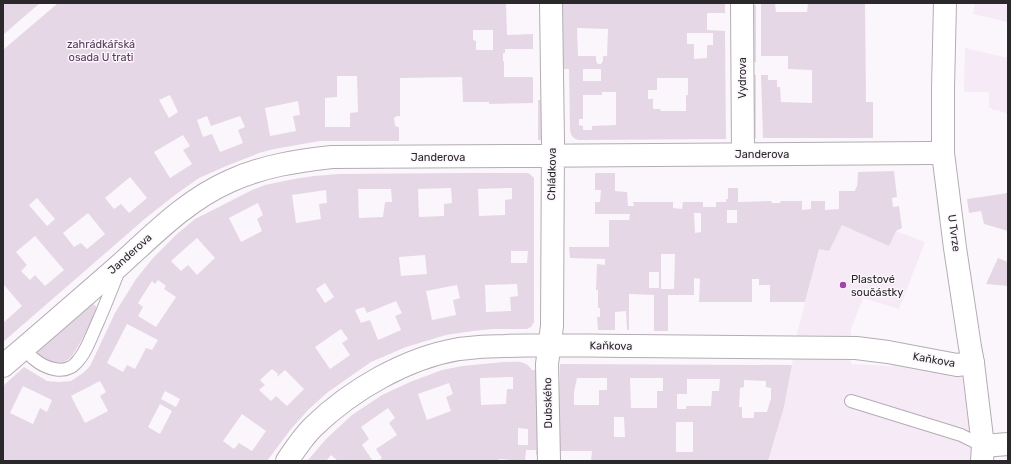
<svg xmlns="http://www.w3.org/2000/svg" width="1011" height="464" viewBox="0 0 1011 464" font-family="Rubik,sans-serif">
	<rect width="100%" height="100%" fill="#fbf6fc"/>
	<path fill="#f5eaf6" d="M 975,3 L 1008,3 L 1008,22 L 973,14 Z
		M 965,48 L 1008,58 L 1008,114 L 997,110 L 992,110 L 992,108 L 989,108 L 989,92 L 964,92 Z
		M 842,224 L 888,245 L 896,231 L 925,242 L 899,309 L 863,298 L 851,329 L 851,364 L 893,366 L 895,361 L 910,365 L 962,376 L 972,449 L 971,461 L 768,461 L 784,407 L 792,365 L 797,334 L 819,249 L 838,233 Z"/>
	<path fill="#e6d7e6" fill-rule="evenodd" d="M 3,3 L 40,3 L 3,35 Z
		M 58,3 L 506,3 L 507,35 L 533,34 L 533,49 L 505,49 L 505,53 L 503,53 L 503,61 L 504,61 L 504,77 L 533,77 L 533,103 L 489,104 L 489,102 L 463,102 L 462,77 L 400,78 L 400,116 L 397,116 L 394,118 L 395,125 L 397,127 L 399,127 L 399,141 L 320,141 L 274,149 L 259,153 L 224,167 L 199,178 L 175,195 L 147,217 L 3,342 L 3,321 L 4,322 L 22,306 L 4,285 L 3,286 L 3,50 ZM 473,30 L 493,30 L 493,50 L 476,50 L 476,41 L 473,40 ZM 337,76 L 357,76 L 358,112 L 350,113 L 350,127 L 325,127 L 325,98 L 337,97 ZM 170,95 L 178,112 L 169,118 L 159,100 ZM 298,101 L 300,115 L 293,116 L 296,131 L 270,136 L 265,108 ZM 207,116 L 211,126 L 240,116 L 245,127 L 238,130 L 243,143 L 220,152 L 212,134 L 203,137 L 197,120 ZM 183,135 L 190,146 L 183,150 L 192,164 L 170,178 L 154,152 ZM 130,177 L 147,198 L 129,213 L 121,204 L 114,209 L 105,198 ZM 37,198 L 55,219 L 47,226 L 29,205 ZM 88,213 L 105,234 L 87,249 L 81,243 L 74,247 L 63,233 ZM 35,236 L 64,270 L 45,286 L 35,275 L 30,280 L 21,271 L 27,265 L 16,252 Z
		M 560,3 L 725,3 L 725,13 L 707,13 L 707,30 L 725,31 L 726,139 L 578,140 C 573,138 571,136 570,130 L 569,69 L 560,69 ZM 577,28 L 608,29 L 607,56 L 603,56 L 603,61 L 601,64 L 598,64 L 596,61 L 596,56 L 578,56 ZM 687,33 L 713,33 L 713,45 L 707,45 L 707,58 L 694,59 L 694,44 L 687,44 ZM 601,69 L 601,81 L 583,81 L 583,69 ZM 657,78 L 688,78 L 688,95 L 686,95 L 686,111 L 661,111 L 660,109 L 653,109 L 653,99 L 648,99 L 648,90 L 657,90 ZM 602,92 L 616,92 L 616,125 L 592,126 L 592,130 L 583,130 L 583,126 L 579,125 L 579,119 L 583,119 L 583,95 L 602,95 Z
		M 761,3 L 775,3 L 776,12 L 807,12 L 808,3 L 865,3 L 866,102 L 873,102 L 873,138 L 763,138 L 761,75 L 768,75 L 768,80 L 777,80 L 777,87 L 780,87 L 781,102 L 812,103 L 812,70 L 788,69 L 788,56 L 761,56 Z
		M 752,5 L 756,5 L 756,62 L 751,62 Z
		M 751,75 L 756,75 L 756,138 L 752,138 Z
		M 538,100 L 544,100 L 544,140 L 538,140 Z
		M 894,171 L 897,197 L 892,198 L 893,207 L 899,206 L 902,228 L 896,231 L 889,246 L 842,225 L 829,251 L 819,249 L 805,302 L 770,302 L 770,285 L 759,285 L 759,279 L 752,279 L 752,302 L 699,302 L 700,279 L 694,278 L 694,295 L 668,295 L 668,331 L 654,331 L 654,295 L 629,294 L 629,330 L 627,330 L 626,311 L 615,312 L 615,330 L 598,330 L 597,317 L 600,317 L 600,308 L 598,308 L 598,290 L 596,290 L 597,264 L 605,265 L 605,259 L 570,258 L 569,247 L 609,247 L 609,220 L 629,220 L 630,214 L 595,214 L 595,202 L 600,202 L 601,190 L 595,190 L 595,173 L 615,173 L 615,191 L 627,192 L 628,206 L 634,206 L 633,202 L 673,202 L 673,208 L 682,209 L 683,202 L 703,202 L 703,207 L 716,207 L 716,202 L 726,202 L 726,199 L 728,199 L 728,188 L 738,188 L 738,202 L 771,201 L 772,203 L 780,203 L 781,201 L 802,201 L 802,210 L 811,209 L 811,201 L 825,201 L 825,210 L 839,209 L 839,191 L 855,191 L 856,187 L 857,187 L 858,172 ZM 727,210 L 737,210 L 737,223 L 727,223 ZM 701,213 L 701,232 L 695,233 L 694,213 ZM 661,254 L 675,254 L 674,289 L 661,289 ZM 649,272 L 659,272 L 659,288 L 649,288 Z
		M 460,173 L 528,173 L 531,175 L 534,178 L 534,322 L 531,327 L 527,329 L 493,329 L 473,331 L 446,335 L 406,347 L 371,362 L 328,392 L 309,409 L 291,429 L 267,461 L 3,461 L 3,386 L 24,367 L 47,381 L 59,382 L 71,381 L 83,373 L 90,366 L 115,313 L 136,279 L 153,258 L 177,234 L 195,219 L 209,212 L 252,190 L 265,185 L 294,179 L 314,176 L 339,174 ZM 451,188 L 452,203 L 444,204 L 444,216 L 419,217 L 418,189 ZM 512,188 L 512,199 L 505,200 L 505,215 L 479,216 L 478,189 ZM 358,189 L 391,189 L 392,202 L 385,202 L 383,217 L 359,218 ZM 326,190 L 327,203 L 319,204 L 321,219 L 296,223 L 292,195 ZM 258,203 L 263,215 L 257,219 L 262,231 L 241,242 L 229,218 ZM 197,238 L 215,258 L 197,275 L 188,265 L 181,271 L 171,261 ZM 511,251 L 528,251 L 527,263 L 511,263 ZM 425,255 L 427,274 L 401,276 L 399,257 ZM 158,280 L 166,286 L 164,289 L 176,297 L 156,327 L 138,316 L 143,307 L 138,303 L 152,281 L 155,284 ZM 325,283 L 334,297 L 325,303 L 316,289 ZM 517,284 L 518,296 L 510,297 L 511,311 L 486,312 L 485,285 ZM 457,285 L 460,298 L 453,300 L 456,315 L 432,320 L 426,291 ZM 396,301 L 402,313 L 395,316 L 401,330 L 378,340 L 370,320 L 361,323 L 355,310 L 364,307 L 367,313 ZM 127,324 L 158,340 L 152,350 L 146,348 L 135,369 L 127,365 L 123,372 L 107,363 ZM 341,329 L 348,339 L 342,343 L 350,355 L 330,369 L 315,347 ZM 272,369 L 278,374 L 277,376 L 277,377 L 285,370 L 304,389 L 287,406 L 276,396 L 271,401 L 259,390 L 265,385 L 260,380 ZM 100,381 L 106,392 L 100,396 L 108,411 L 85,423 L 71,396 ZM 23,386 L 52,400 L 47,412 L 40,408 L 33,424 L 10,413 ZM 165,391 L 180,399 L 176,407 L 161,399 ZM 160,404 L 172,411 L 160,434 L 148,427 ZM 242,414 L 266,431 L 252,451 L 239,443 L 234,449 L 223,441 Z
		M 1008,193 L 1008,231 L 984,224 L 981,211 L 969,213 L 967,199 Z
		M 998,258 L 1008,262 L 1008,286 L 986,284 Z
		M 89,303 C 96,304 98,308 97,315 L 72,356 C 61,368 45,364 36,351 Z
		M 504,362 C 515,362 525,359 532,370 L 540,370 L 542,455 L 536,455 L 536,450 L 526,450 L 525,461 L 499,459 L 498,461 L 378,461 L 382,458 L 376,449 L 397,435 L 389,423 L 395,418 L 388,408 L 361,427 L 369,439 L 362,445 L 373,461 L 338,461 L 331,455 L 326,461 L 307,461 L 327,438 L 352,415 L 382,395 L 410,382 L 442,370 L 462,366 ZM 513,377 L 513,389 L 507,389 L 506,404 L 481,405 L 480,378 ZM 449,383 L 453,394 L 446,397 L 451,411 L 427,420 L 418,394 ZM 518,428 L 528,429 L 528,445 L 518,445 Z
		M 560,364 L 792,365 L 784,407 L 768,461 L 591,461 L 592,451 L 558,451 ZM 577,378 L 607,378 L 607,390 L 599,390 L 599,405 L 574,405 L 574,392 ZM 630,378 L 663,378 L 663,391 L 657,391 L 657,408 L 631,408 ZM 687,379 L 720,379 L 719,391 L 712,391 L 711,406 L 686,406 L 686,409 L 677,409 L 677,394 L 687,394 ZM 744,380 L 766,381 L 766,387 L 771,388 L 771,398 L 767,412 L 754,412 L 754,418 L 742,418 L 742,407 L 739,407 L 740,388 L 744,387 ZM 614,417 L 624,417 L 625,437 L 614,437 ZM 676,422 L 693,422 L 693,452 L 676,452 Z"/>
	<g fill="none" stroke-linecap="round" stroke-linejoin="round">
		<g stroke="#b3adb3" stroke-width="14">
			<path id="lane" d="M 24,348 C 27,352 30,356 34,359 C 46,369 65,375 76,363 C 86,353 91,337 97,324 C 105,306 112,288 119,270
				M 851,401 L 961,435 L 983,446"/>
		</g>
		<g stroke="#b3adb3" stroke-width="24">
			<path id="street" d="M 742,3 L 743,154
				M 3,366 C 43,332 82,298 122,263 C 155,233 187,200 230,181 C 263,166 296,161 332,157 C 531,157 730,154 929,153 L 943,153
				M 983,446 L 1008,444
				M 287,461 C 295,449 303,437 313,427 C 351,390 406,358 459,349 C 474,347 489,346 505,346 C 547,344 590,346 633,346 C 707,347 781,348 856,348 L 888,352 L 957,365 L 973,363
				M 549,461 L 547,364 L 552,326 L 553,143 L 551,3"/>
		</g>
		<g stroke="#b3adb3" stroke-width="24">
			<path id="secondary" d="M 945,3 L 943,88 L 943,153 L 955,248 L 970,347 L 973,363 L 983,446 L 982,461"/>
		</g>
		<use href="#lane" stroke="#fff" stroke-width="12"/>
		<use href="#street" stroke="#fff" stroke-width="22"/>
		<use href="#secondary" stroke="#fff" stroke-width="22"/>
	</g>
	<circle fill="#a343ab" stroke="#fbf6fc" stroke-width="1.5" cx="843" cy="285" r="4"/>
	<g text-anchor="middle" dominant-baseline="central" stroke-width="3" stroke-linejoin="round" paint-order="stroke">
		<g font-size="11" fill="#58385a" stroke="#fbf6fc">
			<text x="101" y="44">zahrádkářská<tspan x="101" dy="13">osada U trati</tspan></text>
		</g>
		<g font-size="11" fill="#2a282a" stroke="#fbf6fc">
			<text transform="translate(742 78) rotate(-90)">Vydrova</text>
			<text x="762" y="154">Janderova</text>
			<text x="438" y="157">Janderova</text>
			<text transform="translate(552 174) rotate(-89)">Chládkova</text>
			<text transform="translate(954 233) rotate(82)">U Tvrze</text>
			<text transform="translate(130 254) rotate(-42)">Janderova</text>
			<text transform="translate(611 346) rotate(1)">Kaňkova</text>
			<text transform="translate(934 360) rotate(10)">Kaňkova</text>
			<text transform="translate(548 403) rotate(-91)">Dubského</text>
		</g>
		<g font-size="11" fill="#2a282a" stroke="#fbf6fc" text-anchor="start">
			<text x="851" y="279">Plastové<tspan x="851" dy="13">součástky</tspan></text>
		</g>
	</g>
	<rect width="1011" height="464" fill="none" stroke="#2a282a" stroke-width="8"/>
</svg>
